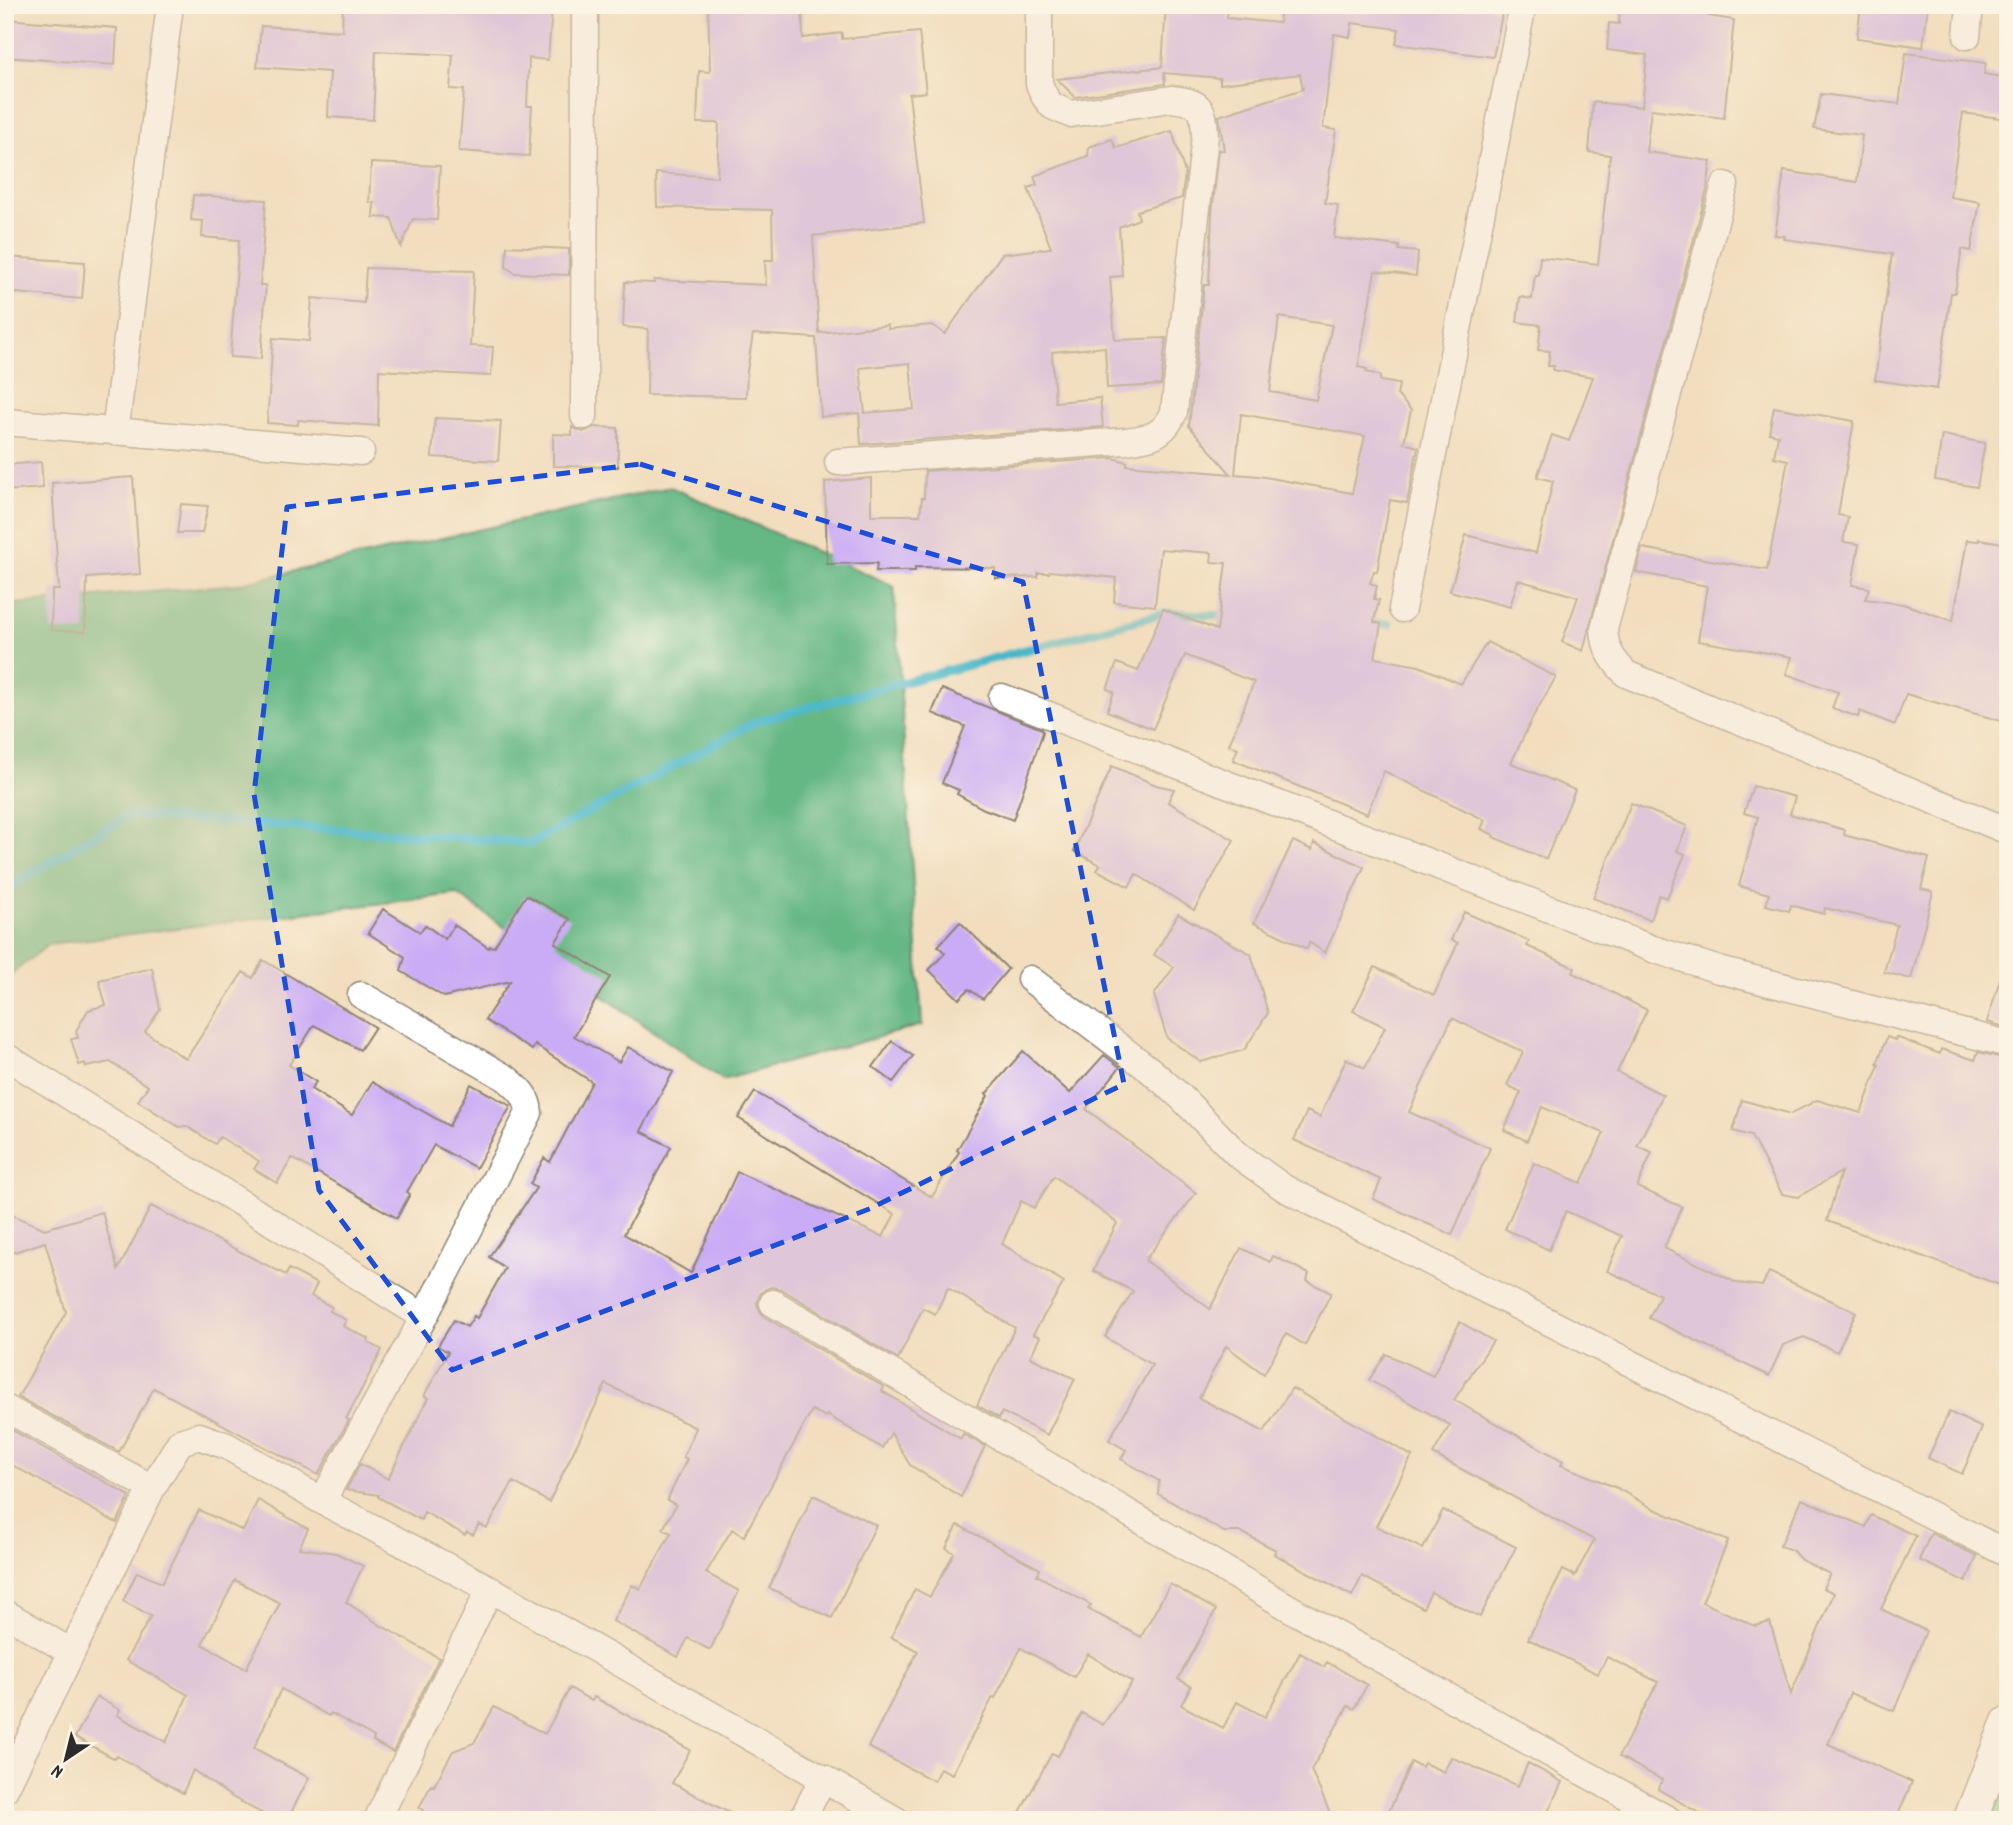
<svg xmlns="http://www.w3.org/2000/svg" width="2013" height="1825" viewBox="0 0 2013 1825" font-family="Dekko,sans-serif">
	<rect width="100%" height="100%" fill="#fcf5e5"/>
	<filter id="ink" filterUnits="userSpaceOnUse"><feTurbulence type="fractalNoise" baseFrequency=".0143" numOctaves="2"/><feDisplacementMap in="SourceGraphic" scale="14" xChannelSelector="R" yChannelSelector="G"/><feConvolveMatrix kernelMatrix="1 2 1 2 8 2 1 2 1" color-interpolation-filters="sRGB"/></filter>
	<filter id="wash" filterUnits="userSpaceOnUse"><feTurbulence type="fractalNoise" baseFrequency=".00686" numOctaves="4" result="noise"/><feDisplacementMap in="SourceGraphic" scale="28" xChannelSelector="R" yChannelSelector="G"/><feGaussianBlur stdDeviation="1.57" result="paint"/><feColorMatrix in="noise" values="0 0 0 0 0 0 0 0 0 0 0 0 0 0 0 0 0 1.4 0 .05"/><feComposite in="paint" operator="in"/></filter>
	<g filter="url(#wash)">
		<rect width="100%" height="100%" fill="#f2debf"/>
		<path fill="#7cd69d" stroke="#548064" stroke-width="2" d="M 2008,1734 L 2008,1820 L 1975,1820 Z"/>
		<path fill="#65b784" stroke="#487158" stroke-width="2" d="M 670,487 L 894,586 L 922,1025 L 723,1080 L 457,894 L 49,944 L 5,979 L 5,605 L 237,584 Z"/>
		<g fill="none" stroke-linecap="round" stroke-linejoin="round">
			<path stroke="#4cb8c8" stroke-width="9" d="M 1367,623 L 1390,624
				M 5,890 L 128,815 L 531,843 L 757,721 L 1165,613 L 1231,616"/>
		</g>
		<g id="blocks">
			<path fill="#caabf5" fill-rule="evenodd" d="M 343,5 L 524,5 L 552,8 L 548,60 L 529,58 L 527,106 L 532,106 L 529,156 L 459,151 L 464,90 L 450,89 L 453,55 L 376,51 L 373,120 L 328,117 L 330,72 L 257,67 L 261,26 L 342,31 Z
				M 708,5 L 802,5 L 803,38 L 842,33 L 842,39 L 919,32 L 926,92 L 909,94 L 924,223 L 813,236 L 819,333 L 888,325 L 888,329 L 932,325 L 945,334 L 1002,254 L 1051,248 L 1028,188 L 1037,185 L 1034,176 L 1088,156 L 1089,147 L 1112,139 L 1116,148 L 1172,131 L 1185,173 L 1182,198 L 1137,211 L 1139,219 L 1119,227 L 1122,276 L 1110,277 L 1115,340 L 1166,338 L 1161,385 L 1107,388 L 1105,347 L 1052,352 L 1055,402 L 1100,398 L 1103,427 L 861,444 L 859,413 L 821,417 L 816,338 L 753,334 L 747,371 L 746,397 L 647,395 L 648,329 L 623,327 L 625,282 L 654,283 L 654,280 L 766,285 L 765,260 L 773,260 L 772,210 L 657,207 L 656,173 L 717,177 L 719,123 L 697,123 L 699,71 L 710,72 ZM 910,363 L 914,409 L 865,413 L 860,368 Z
				M 1166,5 L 1228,5 L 1227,18 L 1279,23 L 1281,5 L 1481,5 L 1503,10 L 1493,57 L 1396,44 L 1399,29 L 1352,23 L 1350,37 L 1334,34 L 1323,128 L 1336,130 L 1325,203 L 1338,205 L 1334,238 L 1399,246 L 1399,250 L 1418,252 L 1416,276 L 1375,271 L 1358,367 L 1367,369 L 1366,372 L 1380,375 L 1380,381 L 1399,384 L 1397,395 L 1411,410 L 1404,443 L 1418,447 L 1407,503 L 1390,500 L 1377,572 L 1374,571 L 1370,583 L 1377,586 L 1374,599 L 1379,600 L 1374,622 L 1381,624 L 1375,658 L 1419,666 L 1461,684 L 1487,642 L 1556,677 L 1534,715 L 1511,763 L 1575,790 L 1546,859 L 1493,837 L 1494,835 L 1481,829 L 1485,820 L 1384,771 L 1367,814 L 1233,760 L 1238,748 L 1229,745 L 1254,682 L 1185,655 L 1153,729 L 1107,711 L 1114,692 L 1107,689 L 1117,663 L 1138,671 L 1163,609 L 1217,630 L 1226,563 L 1211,562 L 1212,553 L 1161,549 L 1155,606 L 1114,602 L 1116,578 L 1050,571 L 1049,573 L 1038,573 L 1038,577 L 995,578 L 995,568 L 915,567 L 915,571 L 876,571 L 877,563 L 827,564 L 825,482 L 871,478 L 871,515 L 920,515 L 922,498 L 924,498 L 925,471 L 1113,458 L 1127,462 L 1127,465 L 1231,474 L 1189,426 L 1204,285 L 1209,285 L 1212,213 L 1219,150 L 1224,150 L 1219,116 L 1303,89 L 1300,74 L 1220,84 L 1220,78 L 1164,73 L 1165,84 L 1075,97 L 1057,79 L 1162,67 ZM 1279,317 L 1332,325 L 1316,400 L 1270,392 ZM 1241,414 L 1365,436 L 1352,493 L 1259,476 L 1235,474 Z
				M 1620,5 L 1709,5 L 1708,16 L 1734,20 L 1724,118 L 1651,109 L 1646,152 L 1711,161 L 1707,190 L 1583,651 L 1562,642 L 1578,597 L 1518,580 L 1510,607 L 1450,591 L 1466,535 L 1536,553 L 1553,481 L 1537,477 L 1552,435 L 1569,441 L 1593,377 L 1553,370 L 1554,366 L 1548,366 L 1550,351 L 1538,350 L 1541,325 L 1517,322 L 1520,297 L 1532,299 L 1535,275 L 1538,275 L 1540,257 L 1598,264 L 1610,155 L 1589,152 L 1593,102 L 1642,107 L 1647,55 L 1607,50 L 1609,23 L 1619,24 Z
				M 1861,5 L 1928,5 L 1923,47 L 1857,38 Z
				M 5,19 L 117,28 L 115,65 L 5,57 Z
				M 1906,53 L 1986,63 L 1984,74 L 2008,78 L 2008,119 L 1963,113 L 1950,197 L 1980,202 L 1971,251 L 1962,249 L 1955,293 L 1951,293 L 1937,389 L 1875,380 L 1892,254 L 1784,239 L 1785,236 L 1775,235 L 1784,171 L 1857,182 L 1862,135 L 1814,129 L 1821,94 L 1899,104 Z
				M 371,163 L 440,166 L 437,220 L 413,219 L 401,247 L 391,218 L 373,217 L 374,203 L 369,202 Z
				M 193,195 L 266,200 L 260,285 L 266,285 L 261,359 L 230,357 L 239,240 L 202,237 L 203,221 L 191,220 Z
				M 507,246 L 569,249 L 569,275 L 515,273 L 506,267 Z
				M 5,257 L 85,262 L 82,299 L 5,292 Z
				M 366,268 L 474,271 L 470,346 L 493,347 L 491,376 L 379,370 L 378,426 L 298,420 L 298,425 L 267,423 L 273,338 L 309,341 L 312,298 L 364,303 Z
				M 1774,407 L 1854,421 L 1838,515 L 1848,517 L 1843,542 L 1859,544 L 1852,585 L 1869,588 L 1865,599 L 1903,604 L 1953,621 L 1967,540 L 1979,541 L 1979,539 L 2008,544 L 2008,723 L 1906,694 L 1895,725 L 1860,711 L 1858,717 L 1832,708 L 1838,692 L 1786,674 L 1792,657 L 1698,641 L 1707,586 L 1636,572 L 1642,548 L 1767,570 L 1788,460 L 1774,457 L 1778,435 L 1769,433 Z
				M 435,418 L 501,421 L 498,461 L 432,457 Z
				M 572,427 L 583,432 L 594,427 L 618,428 L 618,467 L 553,466 L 553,434 L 572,435 Z
				M 1942,435 L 1985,443 L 1977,487 L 1935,480 Z
				M 41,462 L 43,488 L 5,491 L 5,465 Z
				M 133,477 L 140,574 L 87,578 L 85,632 L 51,630 L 52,590 L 59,590 L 52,483 Z
				M 181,504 L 208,506 L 202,533 L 177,533 Z
				M 942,689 L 1042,729 L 1043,732 L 1013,820 L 984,809 L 957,794 L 959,790 L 942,783 L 965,726 L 932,713 Z
				M 1112,766 L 1156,785 L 1174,789 L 1168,802 L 1234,840 L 1194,910 L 1136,874 L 1129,887 L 1097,870 L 1100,865 L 1074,851 Z
				M 1753,786 L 1795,797 L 1790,814 L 1845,830 L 1844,835 L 1929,858 L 1921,889 L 1933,892 L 1911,979 L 1884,972 L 1897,925 L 1825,908 L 1824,914 L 1791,905 L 1789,911 L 1766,905 L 1769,894 L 1739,886 L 1758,817 L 1744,813 Z
				M 1631,803 L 1687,826 L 1677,851 L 1685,854 L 1667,898 L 1659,895 L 1650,920 L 1593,898 Z
				M 1293,841 L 1312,850 L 1314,843 L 1364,867 L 1325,953 L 1309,942 L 1307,949 L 1254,923 Z
				M 526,895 L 570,919 L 555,943 L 610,977 L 574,1036 L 619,1062 L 628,1047 L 673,1072 L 641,1131 L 671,1147 L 624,1234 L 691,1273 L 737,1172 L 883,1237 L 895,1214 L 738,1118 L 755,1092 L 932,1197 L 959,1152 L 957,1150 L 988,1096 L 986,1094 L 1023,1051 L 1070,1093 L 1104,1055 L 1120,1067 L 1086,1109 L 1196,1193 L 1145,1260 L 1210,1309 L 1241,1248 L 1270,1262 L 1273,1256 L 1294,1266 L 1309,1274 L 1307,1281 L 1331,1293 L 1305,1345 L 1286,1334 L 1264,1374 L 1226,1346 L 1199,1398 L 1264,1432 L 1292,1388 L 1412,1456 L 1376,1526 L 1423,1549 L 1443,1510 L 1516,1547 L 1480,1617 L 1431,1592 L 1423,1608 L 1362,1576 L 1352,1596 L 1274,1554 L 1276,1550 L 1241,1532 L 1224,1532 L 1158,1494 L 1159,1481 L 1121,1459 L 1126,1450 L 1109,1440 L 1152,1365 L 1105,1337 L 1133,1291 L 1093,1271 L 1117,1223 L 1054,1176 L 1034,1208 L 1021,1201 L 1002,1244 L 1064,1282 L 1033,1334 L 1040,1337 L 1030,1357 L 1075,1379 L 1047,1435 L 1002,1412 L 999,1418 L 977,1405 L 1015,1328 L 948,1288 L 935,1314 L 923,1308 L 898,1359 L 781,1289 L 772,1287 L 766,1289 L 760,1294 L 757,1304 L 760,1311 L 765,1317 L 884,1387 L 882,1391 L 961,1439 L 963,1434 L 985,1446 L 961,1497 L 910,1465 L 891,1433 L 882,1448 L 827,1415 L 826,1417 L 812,1410 L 744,1536 L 732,1529 L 706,1573 L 739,1591 L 710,1650 L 688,1638 L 678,1657 L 613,1621 L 632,1585 L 640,1589 L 671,1533 L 663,1529 L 676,1505 L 667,1500 L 687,1459 L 683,1457 L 696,1428 L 606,1384 L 549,1502 L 513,1482 L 487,1528 L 479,1524 L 473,1535 L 467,1532 L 465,1535 L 424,1512 L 421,1520 L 378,1497 L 379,1495 L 346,1490 L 360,1464 L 388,1479 L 428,1398 L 424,1396 L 448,1352 L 438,1346 L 454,1320 L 467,1327 L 474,1316 L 477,1318 L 505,1268 L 489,1257 L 536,1188 L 530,1184 L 544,1158 L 550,1162 L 592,1082 L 535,1045 L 532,1050 L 485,1020 L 510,981 L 444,997 L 401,971 L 405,957 L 368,933 L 383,909 L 420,932 L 425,925 L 445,939 L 454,925 L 489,948 L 490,946 L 494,947 Z
				M 1464,912 L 1529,941 L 1527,946 L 1575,968 L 1573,973 L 1647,1010 L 1617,1072 L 1663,1095 L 1637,1146 L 1652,1152 L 1637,1187 L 1682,1207 L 1664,1248 L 1737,1283 L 1762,1286 L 1769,1272 L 1856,1312 L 1837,1352 L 1804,1337 L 1783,1345 L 1769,1376 L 1649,1318 L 1660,1295 L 1607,1271 L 1622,1236 L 1566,1211 L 1549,1250 L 1505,1229 L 1534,1163 L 1581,1183 L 1604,1133 L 1542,1107 L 1527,1141 L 1504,1130 L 1521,1092 L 1507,1085 L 1523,1052 L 1452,1018 L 1409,1112 L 1490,1148 L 1452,1235 L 1373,1199 L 1381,1180 L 1294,1140 L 1307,1111 L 1320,1117 L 1346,1059 L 1365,1068 L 1385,1027 L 1353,1011 L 1375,967 L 1434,995 L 1458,943 L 1451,940 Z
				M 1178,914 L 1251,954 L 1268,1013 L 1244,1050 L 1201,1062 L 1167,1038 L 1154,995 L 1174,967 L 1154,955 Z
				M 960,922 L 1008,969 L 983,999 L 969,989 L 959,999 L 929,970 L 945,953 L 938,946 Z
				M 263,960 L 375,1027 L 360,1050 L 314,1025 L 289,1065 L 316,1082 L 311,1089 L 352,1115 L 372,1082 L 449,1126 L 471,1084 L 511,1106 L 476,1168 L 434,1145 L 407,1192 L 410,1194 L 397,1218 L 292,1158 L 277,1183 L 254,1169 L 259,1161 L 220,1137 L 215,1144 L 186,1126 L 179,1127 L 138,1101 L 148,1086 L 110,1062 L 86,1067 L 85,1063 L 79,1065 L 71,1039 L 78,1038 L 76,1031 L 88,1010 L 106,1005 L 99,980 L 152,968 L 160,1009 L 145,1032 L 186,1059 L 243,972 L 253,978 Z
				M 2002,973 L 2008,974 L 2008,1028 L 1987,1022 Z
				M 1887,1037 L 1895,1040 L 1896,1037 L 1940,1054 L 1941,1049 L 1975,1060 L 1978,1052 L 2008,1059 L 2008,1288 L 1827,1221 L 1841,1172 L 1798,1197 L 1782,1194 L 1751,1136 L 1733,1131 L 1742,1100 L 1791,1114 L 1817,1100 L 1861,1113 L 1879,1065 L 1877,1064 Z
				M 892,1041 L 913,1056 L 893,1082 L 873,1067 Z
				M 151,1206 L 286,1275 L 289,1269 L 317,1284 L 311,1296 L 332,1307 L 330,1311 L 346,1320 L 343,1326 L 369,1339 L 368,1342 L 382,1350 L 346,1419 L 349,1420 L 318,1475 L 154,1388 L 119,1452 L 18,1397 L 66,1312 L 45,1242 L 5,1255 L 5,1212 L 45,1229 L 102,1212 L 118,1270 Z
				M 1460,1322 L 1493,1341 L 1454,1400 L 1563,1461 L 1561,1465 L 1617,1488 L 1652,1508 L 1728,1541 L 1702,1602 L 1755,1626 L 1770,1622 L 1791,1694 L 1834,1593 L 1823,1588 L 1830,1574 L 1801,1560 L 1792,1550 L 1780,1546 L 1802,1499 L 1866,1527 L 1871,1515 L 1916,1536 L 1881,1609 L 1926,1631 L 1894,1711 L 1850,1693 L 1828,1744 L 1912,1782 L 1896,1820 L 1711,1820 L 1658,1789 L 1662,1780 L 1619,1756 L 1658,1682 L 1607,1657 L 1598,1674 L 1528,1639 L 1563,1570 L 1575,1576 L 1594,1540 L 1433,1454 L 1450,1425 L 1369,1380 L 1386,1354 L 1433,1376 Z
				M 1949,1412 L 1982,1428 L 1962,1474 L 1928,1458 Z
				M 5,1426 L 130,1496 L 117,1523 L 5,1461 Z
				M 813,1495 L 876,1525 L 832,1618 L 769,1588 Z
				M 258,1500 L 308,1529 L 299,1548 L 336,1553 L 363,1566 L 346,1602 L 380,1625 L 439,1658 L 393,1752 L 373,1741 L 374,1737 L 331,1713 L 329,1716 L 281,1689 L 254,1748 L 309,1778 L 287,1820 L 274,1820 L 230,1796 L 193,1770 L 183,1793 L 117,1756 L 115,1759 L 75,1737 L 97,1697 L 120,1710 L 117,1715 L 166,1742 L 188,1695 L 126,1660 L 151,1616 L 123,1601 L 137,1572 L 162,1583 L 199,1510 L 243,1531 ZM 235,1580 L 280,1603 L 246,1669 L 202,1644 Z
				M 958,1525 L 1040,1569 L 1037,1575 L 1091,1605 L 1088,1609 L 1141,1637 L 1170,1584 L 1216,1610 L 1178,1679 L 1191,1686 L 1181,1705 L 1223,1728 L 1237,1702 L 1265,1717 L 1300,1653 L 1324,1667 L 1327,1662 L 1367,1685 L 1354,1709 L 1348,1706 L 1311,1770 L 1333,1820 L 1240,1820 L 1228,1814 L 1225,1820 L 1035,1820 L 1020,1812 L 1052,1753 L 1058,1756 L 1082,1713 L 1103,1725 L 1132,1682 L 1088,1654 L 1074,1677 L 1021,1648 L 995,1698 L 993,1697 L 952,1774 L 940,1768 L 934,1781 L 868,1747 L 918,1651 L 891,1637 L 915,1589 L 930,1597 L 954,1553 L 946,1548 Z
				M 1931,1533 L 1977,1556 L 1966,1582 L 1919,1560 Z
				M 570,1688 L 592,1701 L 594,1697 L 690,1750 L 672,1783 L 743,1820 L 418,1820 L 423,1810 L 419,1808 L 431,1785 L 434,1786 L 453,1751 L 474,1743 L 494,1707 L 545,1734 Z
				M 1451,1757 L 1518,1786 L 1528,1763 L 1562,1782 L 1544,1820 L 1385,1820 L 1411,1762 L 1422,1767 L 1424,1763 L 1444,1772 Z"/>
		</g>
	</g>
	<g filter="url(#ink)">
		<use href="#blocks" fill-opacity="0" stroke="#8e8475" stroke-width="2"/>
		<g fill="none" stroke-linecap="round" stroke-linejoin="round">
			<g stroke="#8e8475" stroke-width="29">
				<path id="minor" d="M 1967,36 L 1970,5
					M 1725,185 L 1604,629 C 1605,650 1613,660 1626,674 L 2008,831
					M 584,416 L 585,5
					M 5,422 L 361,452
					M 115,432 L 170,5
					M 838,462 L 1126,441 C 1150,438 1164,436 1174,412 L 1205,136 C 1204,107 1201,102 1171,99 L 1070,114 L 1052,106 L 1045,97 L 1039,84 L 1039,5
					M 1402,609 L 1523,5
					M 1002,697 L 1653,949 L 1719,970 L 2008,1044
					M 1030,979 L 1150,1070 L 1181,1097 L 1237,1154 L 1284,1188 L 2008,1554
					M 5,1056 L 424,1317
					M 773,1303 L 1298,1613 L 1669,1820
					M 5,1408 L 152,1488
					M 322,1501 L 424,1317 L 529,1113 C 528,1096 519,1089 506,1078 L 361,995
					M 5,1613 L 71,1652
					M 5,1789 L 152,1488 L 180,1442 L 199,1436 L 227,1446 L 322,1501 L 490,1589 L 896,1820
					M 377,1820 L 490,1589
					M 802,1820 L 823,1778"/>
			</g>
			<g stroke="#8e8475" stroke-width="36">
				<path id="tertiary" d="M 1970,1820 L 2008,1723"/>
			</g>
			<use href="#minor" stroke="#fff" stroke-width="26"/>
			<use href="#tertiary" stroke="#fff" stroke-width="33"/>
		</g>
	</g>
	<path d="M0 0H2013V1825H0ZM 640,464 L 1023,582 L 1124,1084 L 869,1209 L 452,1370 L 319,1190 L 254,794 L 287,507 Z" fill="#f2debf" fill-opacity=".55" fill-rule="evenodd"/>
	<path fill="none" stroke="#1d4ed8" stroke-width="5" stroke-dasharray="14 9" stroke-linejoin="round" d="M 640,464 L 1023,582 L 1124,1084 L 869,1209 L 452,1370 L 319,1190 L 254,794 L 287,507 Z"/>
	<rect width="2013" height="1825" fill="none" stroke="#fcf5e5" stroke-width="28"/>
	<g transform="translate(66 1759) rotate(215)" stroke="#fcf5e5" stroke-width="5" paint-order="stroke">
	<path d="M0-5L12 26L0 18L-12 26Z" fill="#2b2b2b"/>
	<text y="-10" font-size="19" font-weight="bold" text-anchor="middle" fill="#2b2b2b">N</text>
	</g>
</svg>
